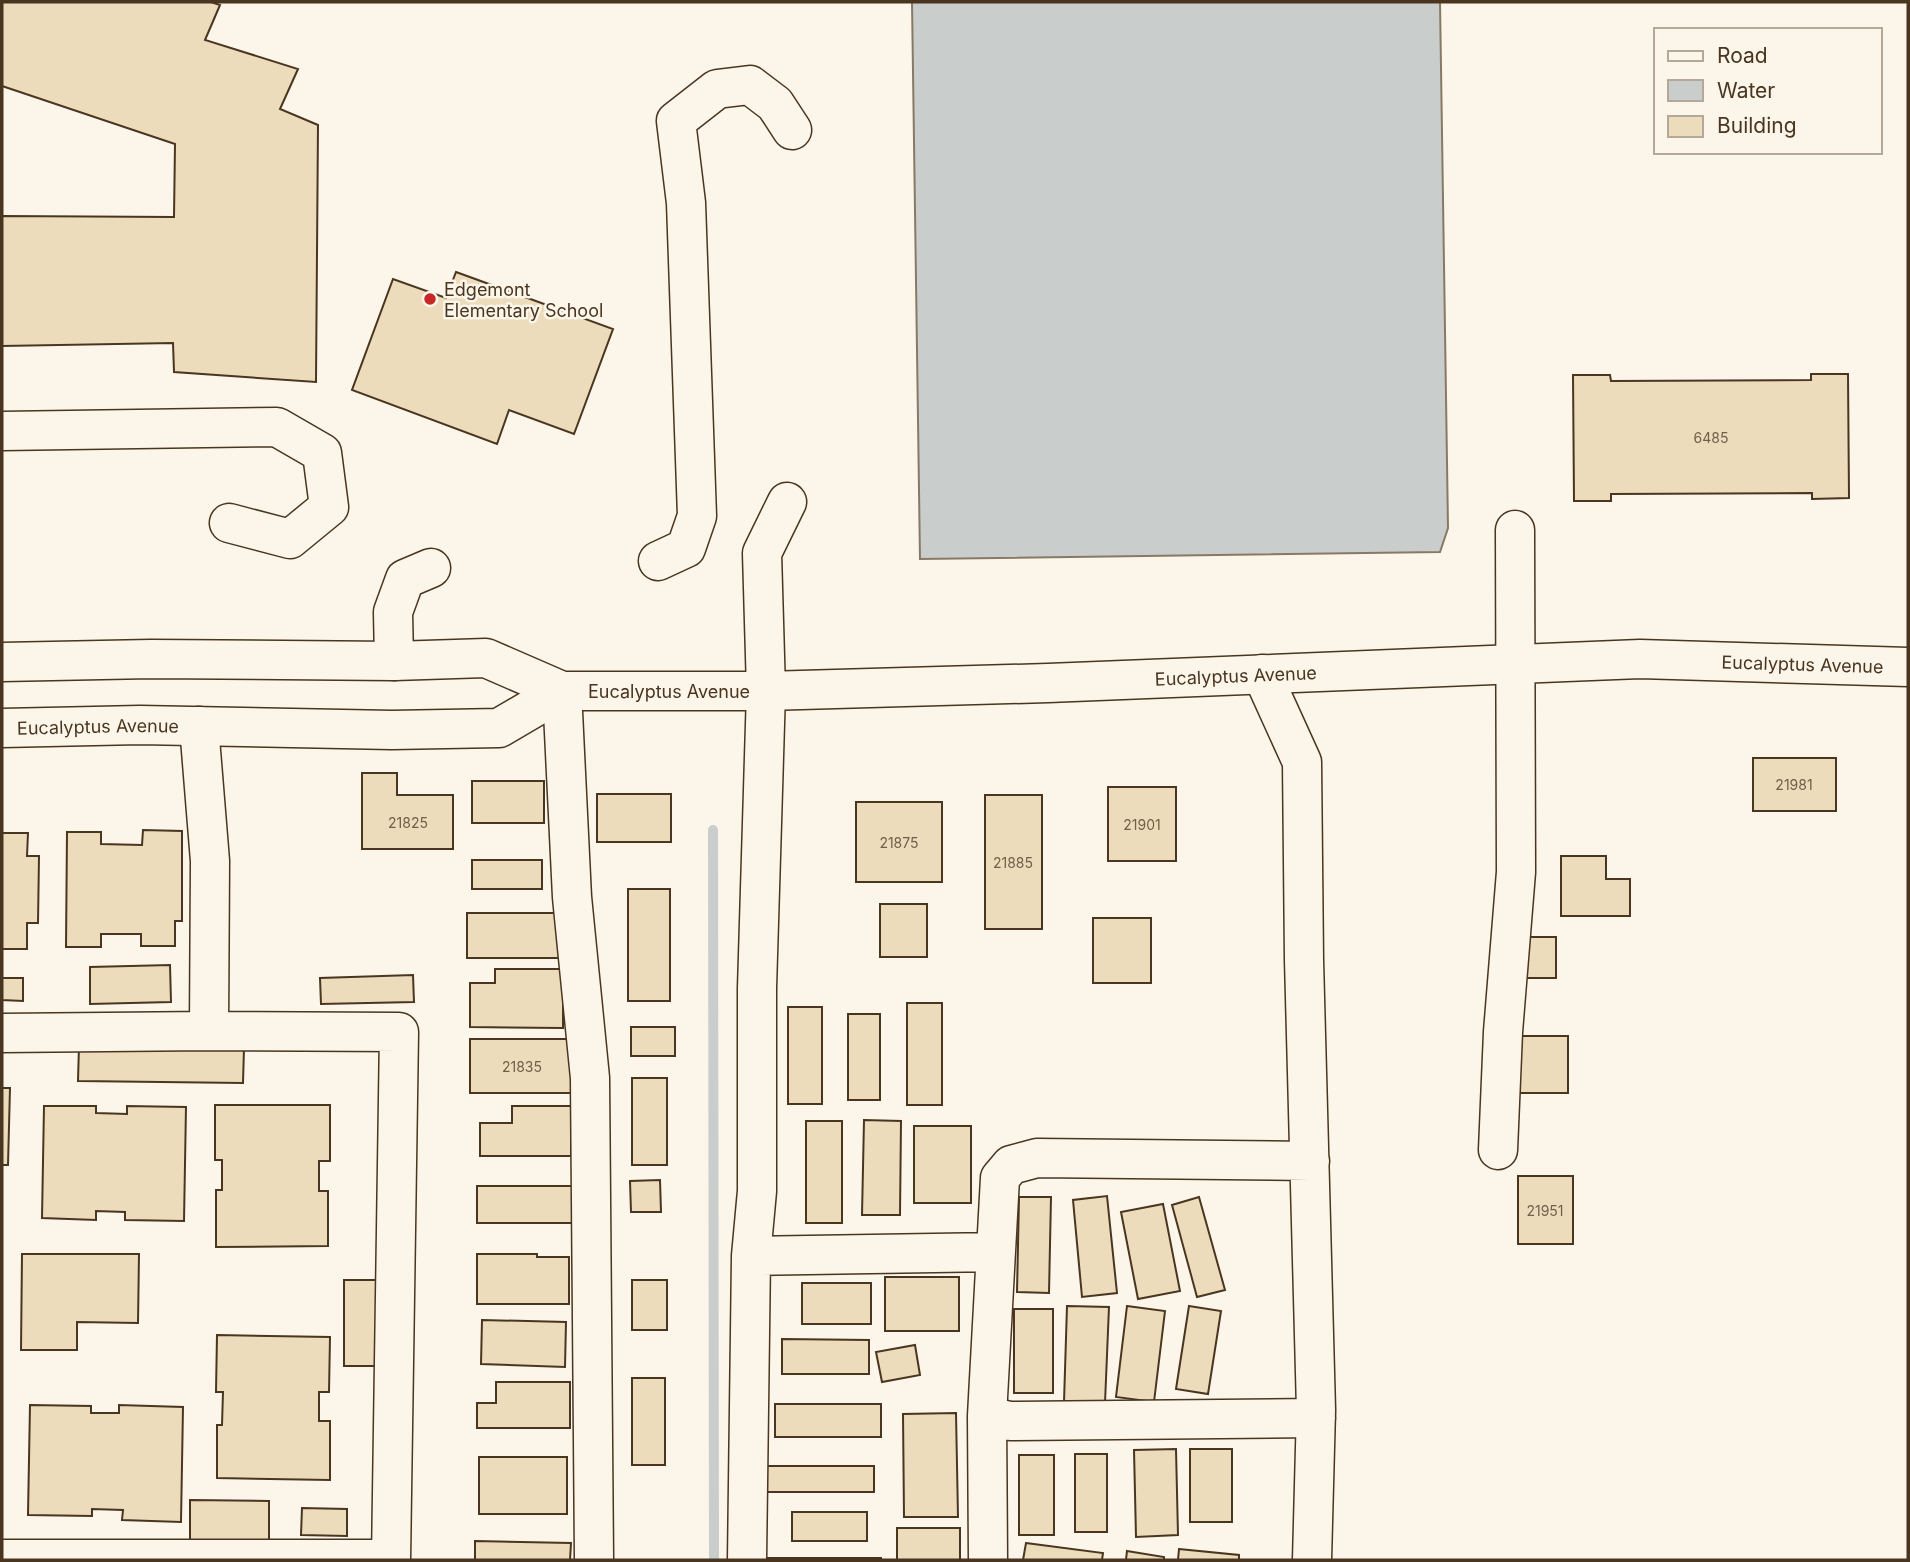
<svg xmlns="http://www.w3.org/2000/svg" width="1910" height="1562" viewBox="0 0 1910 1562" font-family="Inter,sans-serif">
	<rect width="100%" height="100%" fill="#fbf6e9"/>
	<path fill="#c9cecd" stroke="#887966" stroke-width="2" d="M 912,2 L 1440,2 L 1448,528 L 1440,552 L 920,559 Z"/>
	<g fill="none" stroke-linecap="round" stroke-linejoin="round">
		<path stroke="#c9cecd" stroke-width="10" d="M 713,830 L 714,1560"/>
	</g>
	<path fill="#ecdcbc" stroke="#4a3520" stroke-width="2" d="M 2,2 L 211,2 L 220,5 L 205,40 L 298,69 L 280,109 L 318,125 L 316,382 L 174,372 L 173,343 L 2,346 L 2,216 L 174,217 L 175,144 L 2,86 Z
		M 456,272 L 613,329 L 574,434 L 509,410 L 497,444 L 352,390 L 393,279 L 446,298 Z
		M 1811,374 L 1848,374 L 1849,498 L 1812,499 L 1812,493 L 1611,494 L 1611,501 L 1574,501 L 1573,375 L 1610,375 L 1611,381 L 1811,380 Z
		M 1753,758 L 1836,758 L 1836,811 L 1753,811 Z
		M 362,773 L 397,773 L 397,795 L 453,795 L 453,849 L 362,849 Z
		M 472,781 L 544,781 L 544,823 L 472,823 Z
		M 1108,787 L 1176,787 L 1176,861 L 1108,861 Z
		M 597,794 L 671,794 L 671,842 L 597,842 Z
		M 985,795 L 1042,795 L 1042,929 L 985,929 Z
		M 856,802 L 942,802 L 942,882 L 856,882 Z
		M 143,830 L 182,831 L 182,921 L 175,921 L 175,946 L 141,946 L 141,934 L 101,934 L 101,947 L 66,947 L 67,832 L 101,832 L 101,844 L 142,845 Z
		M 2,833 L 28,833 L 27,856 L 39,856 L 38,923 L 27,923 L 27,949 L 2,949 Z
		M 1561,856 L 1606,856 L 1606,879 L 1630,879 L 1630,916 L 1561,916 Z
		M 472,860 L 542,860 L 542,889 L 472,889 Z
		M 628,889 L 670,889 L 670,1001 L 628,1001 Z
		M 880,904 L 927,904 L 927,957 L 880,957 Z
		M 467,913 L 570,913 L 570,958 L 467,958 Z
		M 1093,918 L 1151,918 L 1151,983 L 1093,983 Z
		M 1522,937 L 1556,937 L 1556,978 L 1522,978 Z
		M 170,965 L 171,1002 L 90,1004 L 90,967 Z
		M 495,969 L 563,969 L 563,1028 L 470,1027 L 470,983 L 495,983 Z
		M 413,975 L 414,1002 L 321,1004 L 320,978 Z
		M 2,978 L 23,978 L 23,1001 L 2,1000 Z
		M 907,1003 L 942,1003 L 942,1105 L 907,1105 Z
		M 788,1007 L 822,1007 L 822,1104 L 788,1104 Z
		M 848,1014 L 880,1014 L 880,1100 L 848,1100 Z
		M 631,1027 L 675,1027 L 675,1056 L 631,1056 Z
		M 1514,1036 L 1568,1036 L 1568,1093 L 1514,1093 Z
		M 470,1039 L 574,1039 L 574,1093 L 470,1093 Z
		M 79,1045 L 244,1048 L 243,1083 L 78,1081 Z
		M 632,1078 L 667,1078 L 667,1165 L 632,1165 Z
		M 2,1088 L 10,1088 L 8,1165 L 2,1165 Z
		M 215,1105 L 330,1105 L 330,1161 L 319,1161 L 319,1191 L 328,1191 L 328,1246 L 216,1247 L 216,1190 L 222,1190 L 222,1160 L 215,1160 Z
		M 44,1106 L 96,1106 L 96,1113 L 127,1114 L 127,1106 L 186,1107 L 184,1221 L 125,1220 L 125,1212 L 96,1211 L 96,1220 L 42,1218 Z
		M 512,1106 L 571,1106 L 571,1156 L 480,1156 L 480,1123 L 512,1123 Z
		M 864,1120 L 901,1121 L 900,1215 L 862,1215 Z
		M 806,1121 L 842,1121 L 842,1223 L 806,1223 Z
		M 914,1126 L 971,1126 L 971,1203 L 914,1203 Z
		M 1518,1176 L 1573,1176 L 1573,1244 L 1518,1244 Z
		M 660,1180 L 661,1212 L 631,1212 L 630,1181 Z
		M 477,1186 L 573,1186 L 573,1223 L 477,1223 Z
		M 1107,1196 L 1117,1293 L 1082,1297 L 1073,1200 Z
		M 1019,1197 L 1051,1197 L 1049,1293 L 1017,1292 Z
		M 1199,1197 L 1225,1290 L 1197,1297 L 1172,1205 Z
		M 1163,1204 L 1180,1291 L 1138,1299 L 1121,1212 Z
		M 22,1254 L 139,1254 L 138,1323 L 77,1322 L 77,1350 L 21,1350 Z
		M 477,1254 L 537,1254 L 537,1257 L 569,1257 L 569,1304 L 477,1304 Z
		M 885,1277 L 959,1277 L 959,1331 L 885,1331 Z
		M 344,1280 L 380,1280 L 380,1366 L 344,1366 Z
		M 632,1280 L 667,1280 L 667,1330 L 632,1330 Z
		M 802,1283 L 871,1283 L 871,1324 L 802,1324 Z
		M 1067,1306 L 1109,1307 L 1105,1403 L 1064,1402 Z
		M 1127,1306 L 1165,1311 L 1154,1402 L 1116,1397 Z
		M 1189,1306 L 1221,1311 L 1208,1394 L 1176,1389 Z
		M 1014,1309 L 1053,1309 L 1053,1393 L 1014,1393 Z
		M 482,1320 L 566,1322 L 565,1367 L 481,1364 Z
		M 217,1335 L 330,1337 L 329,1392 L 319,1392 L 319,1421 L 330,1421 L 330,1480 L 217,1478 L 217,1425 L 222,1425 L 223,1392 L 216,1392 Z
		M 782,1339 L 869,1340 L 869,1374 L 782,1374 Z
		M 915,1345 L 920,1375 L 882,1382 L 876,1352 Z
		M 632,1378 L 665,1378 L 665,1465 L 632,1465 Z
		M 496,1382 L 570,1382 L 570,1428 L 477,1428 L 477,1403 L 496,1403 Z
		M 775,1404 L 881,1404 L 881,1437 L 775,1437 Z
		M 30,1405 L 91,1406 L 91,1413 L 119,1413 L 119,1405 L 183,1407 L 181,1522 L 122,1520 L 123,1510 L 92,1509 L 92,1516 L 28,1515 Z
		M 956,1413 L 958,1517 L 904,1517 L 903,1414 Z
		M 1176,1449 L 1178,1535 L 1136,1537 L 1134,1450 Z
		M 1190,1449 L 1232,1449 L 1232,1522 L 1190,1522 Z
		M 1075,1454 L 1107,1454 L 1107,1532 L 1075,1532 Z
		M 1019,1455 L 1054,1455 L 1054,1535 L 1019,1535 Z
		M 479,1457 L 567,1457 L 567,1514 L 479,1514 Z
		M 766,1466 L 874,1466 L 874,1492 L 766,1492 Z
		M 190,1500 L 269,1501 L 269,1542 L 190,1541 Z
		M 302,1508 L 347,1509 L 347,1536 L 301,1535 Z
		M 792,1512 L 867,1512 L 867,1541 L 792,1541 Z
		M 897,1528 L 960,1528 L 960,1560 L 897,1560 Z
		M 475,1541 L 571,1543 L 570,1560 L 475,1560 Z
		M 1026,1543 L 1103,1553 L 1102,1560 L 1023,1560 Z
		M 1179,1549 L 1239,1555 L 1239,1560 L 1178,1560 Z
		M 1127,1551 L 1164,1557 L 1164,1560 L 1126,1560 Z
		M 766,1558 L 881,1558 L 881,1560 L 766,1560 Z"/>
	<g fill="none" stroke-linecap="round" stroke-linejoin="round">
		<g stroke="#4a3520" stroke-width="41">
			<path id="minor" d="M 2,431 L 277,427 L 322,453 L 329,507 L 290,539 L 229,523
				M 787,502 L 762,553 L 766,691 L 757,988 L 757,1191 L 751,1256 L 996,1252
				M 658,561 L 686,548 L 697,516 L 686,203 L 676,121 L 717,89 L 750,85 L 775,104 L 792,130
				M 394,661 L 393,612 L 405,579 L 431,568
				M 1262,674 L 1302,762 L 1304,960 L 1316,1410 L 1312,1560
				M 562,691 L 572,897 L 590,1078 L 594,1560
				M 209,1031 L 399,1032 L 391,1560
				M 2,1033 L 209,1031 L 210,861 L 199,726
				M 1498,1150 L 1503,1032 L 1516,872 L 1515,530
				M 1310,1161 L 1037,1158 L 1011,1165 L 1000,1178 L 987,1416 L 1010,1421 L 1316,1418
				M 987,1416 L 988,1560
				M 2,1559 L 391,1559
				M 747,1560 L 751,1256"/>
		</g>
		<g stroke="#4a3520" stroke-width="41">
			<g id="major">
				<path id="s1" d="M 2,662 L 151,659 L 394,661 L 486,658 L 562,691 L 766,691 L 1048,683 L 1640,659 L 1908,667"/>
				<path id="s2" d="M 2,728 L 140,725 L 392,730 L 499,728 L 562,691"/>
			</g>
		</g>
		<use href="#minor" stroke="#fbf6e9" stroke-width="38"/>
		<use href="#major" stroke="#fbf6e9" stroke-width="38"/>
	</g>
	<circle fill="#c62828" stroke="#fbf6e9" stroke-width="2.5" cx="430" cy="299" r="7"/>
	<g text-anchor="middle" dominant-baseline="central" stroke-width="5" stroke-linejoin="round" paint-order="stroke">
		<g font-size="14" fill="#725f47">
			<text x="1711" y="437">6485</text>
			<text x="1794" y="784">21981</text>
			<text x="408" y="822">21825</text>
			<text x="1142" y="824">21901</text>
			<text x="899" y="842">21875</text>
			<text x="1013" y="862">21885</text>
			<text x="522" y="1066">21835</text>
			<text x="1545" y="1210">21951</text>
		</g>
		<g font-size="18" fill="#4a3520" stroke="#fbf6e9" text-anchor="start">
			<text x="444" y="289">Edgemont<tspan x="444" dy="21">Elementary School</tspan></text>
		</g>
		<g font-size="18" fill="#4a3520" stroke="#fbf6e9">
			<text stroke="none"><textPath href="#s1" startOffset="1808">Eucalyptus Avenue</textPath></text>
			<text stroke="none"><textPath href="#s1" startOffset="1241">Eucalyptus Avenue</textPath></text>
			<text stroke="none"><textPath href="#s1" startOffset="674">Eucalyptus Avenue</textPath></text>
			<text stroke="none"><textPath href="#s2" startOffset="96">Eucalyptus Avenue</textPath></text>
		</g>
	</g>
	<rect width="1910" height="1562" fill="none" stroke="#4a3520" stroke-width="7"/>
	<rect x="1654" y="28" width="228" height="126" fill="#fbf6e9" stroke="#b4a999" stroke-width="2"/>
	<rect x="1668" y="51" width="35" height="10" fill="#fbf6e9" stroke="#b4a999" stroke-width="2"/>
	<text x="1717" y="63" font-size="21" fill="#4a3520">Road</text>
	<rect x="1668" y="80" width="35" height="21" fill="#c9cecd" stroke="#b4a999" stroke-width="2"/>
	<text x="1717" y="98" font-size="21" fill="#4a3520">Water</text>
	<rect x="1668" y="116" width="35" height="21" fill="#ecdcbc" stroke="#b4a999" stroke-width="2"/>
	<text x="1717" y="133" font-size="21" fill="#4a3520">Building</text>
</svg>
